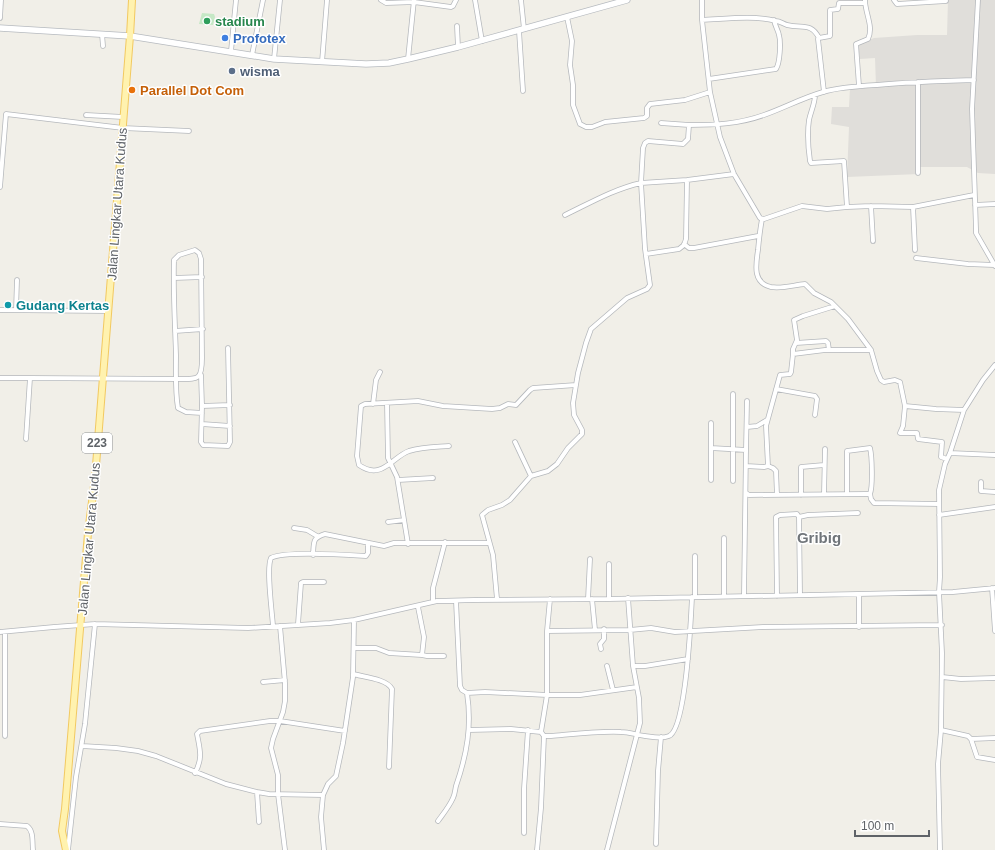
<svg xmlns="http://www.w3.org/2000/svg" width="995" height="850" viewBox="0 0 995 850" font-family="Helvetica,sans-serif">
	<rect width="100%" height="100%" fill="#f1efe8"/>
	<path fill="#e0deda" d="M 948,0 L 995,0 L 995,174 L 978,173 L 967,167 L 919,167 L 919,174 L 847,177 L 849,127 L 831,124 L 832,107 L 849,107 L 850,88 L 876,86 L 875,58 L 860,59 L 858,44 L 874,38 L 917,35 L 947,35 Z"/>
	<path fill="#c5e8c5" d="M 202,13 L 214,14 L 215,17 L 213,25 L 199,24 Z"/>
	<g fill="none" stroke-linecap="round" stroke-linejoin="round">
		<g stroke="#b5b8bc" stroke-width="5.5">
			<path id="minor" d="M 381,0 L 386,3 L 414,2 L 451,7 L 453,6 L 456,0
				M 475,0 L 482,41
				M 521,0 L 524,29
				M 702,0 L 702,20 L 710,92 L 720,137 L 734,174 L 760,218 L 764,219 L 802,206 L 827,209 L 847,207 L 871,206 L 913,207 L 974,195
				M 894,0 L 897,4 L 946,1
				M 978,0 L 972,109 L 976,229 L 976,233 L 995,266
				M 567,17 L 572,41 L 570,65 L 573,85 L 573,105 L 580,124 L 586,127 L 592,127 L 605,122 L 644,118 L 647,116 L 647,108 L 650,104 L 685,100 L 710,92
				M 0,18 L 1,0
				M 702,20 C 726,19 753,15 776,21 C 780,21 783,24 787,25 C 802,29 811,22 819,38
				M 457,26 L 458,47
				M 519,31 L 523,91
				M 102,34 L 103,46
				M 231,51 L 236,0
				M 252,55 L 263,0
				M 274,59 L 280,0
				M 408,59 L 414,0
				M 322,62 L 327,0
				M 709,79 L 776,69 C 780,63 781,42 779,35 C 778,30 775,26 774,20
				M 918,82 L 918,173
				M 859,86 L 856,44 L 868,39 C 874,27 865,13 865,0
				M 824,92 L 818,39 L 819,38 L 830,36 L 830,10 L 838,9 L 839,3 L 865,3
				M 815,95 C 815,103 811,111 809,120 C 807,134 808,147 810,161 L 811,163 L 844,161 L 847,207
				M 86,115 L 123,117
				M 661,123 L 689,125
				M 0,187 L 6,114 L 123,128 L 189,131
				M 975,205 L 995,204
				M 871,206 L 873,241
				M 913,207 L 915,250
				M 565,215 C 590,203 614,189 641,183 L 643,148 L 645,143 L 648,141 L 683,144 L 688,139 L 689,125 C 715,125 739,124 764,115 C 784,108 802,98 823,92 C 840,87 859,86 877,85 C 909,82 941,81 974,80
				M 762,219 C 760,230 759,239 758,250 C 756,264 752,283 771,287 C 782,289 794,285 805,284 L 814,293 L 831,302 L 848,319 L 871,350 L 877,371 L 881,380 L 884,382 L 895,380 L 900,382 L 905,406 L 936,409 L 964,410
				M 684,244 L 689,248 L 694,248 L 758,236
				M 646,254 L 679,249 L 684,245 L 686,239 L 687,180
				M 916,258 L 968,264 L 994,265
				M 174,278 L 202,277
				M 0,310 L 108,311
				M 16,310 L 17,280
				M 175,331 L 203,329
				M 796,343 L 826,341 L 828,343 L 829,350
				M 793,354 L 793,349 L 797,340 L 794,320 L 803,316 L 835,306
				M 201,375 L 202,406 L 201,442 L 203,445 L 228,446 L 230,442 L 228,348
				M 0,378 L 30,378
				M 776,389 L 815,396 L 817,399 L 815,415
				M 733,394 L 733,481
				M 387,403 L 388,458 L 397,477 L 408,544
				M 373,404 L 376,380 L 380,372
				M 202,406 L 230,405
				M 905,406 L 903,426 L 900,433 L 917,433 L 918,439 L 942,442 L 941,457 L 947,459
				M 711,423 L 711,448 L 746,450 L 744,595
				M 202,424 L 230,426
				M 747,427 L 757,426 L 767,420
				M 26,439 L 30,378 L 177,379 C 198,379 202,381 202,358 L 201,259 L 199,253 L 195,250 L 179,255 L 174,260 C 173,292 175,324 176,355 C 176,372 175,391 178,408 L 186,412 L 202,413
				M 515,442 L 531,476
				M 449,446 C 436,447 422,447 409,451 C 392,457 382,481 359,465 L 357,456 L 361,406 L 365,404 L 418,401 L 443,406 L 492,409 L 500,408 L 508,404 L 516,405 L 530,390 L 533,388 L 576,385
				M 711,448 L 711,480
				M 746,450 L 747,401
				M 950,453 L 995,455
				M 746,466 L 764,467 L 768,466 L 766,426 L 780,375 L 790,374 L 791,372 L 793,354 L 825,350 L 871,350
				M 768,466 L 773,468 L 776,471 L 777,495
				M 398,480 L 433,478
				M 981,482 L 981,491 L 995,492
				M 746,493 L 749,495 L 867,494 L 870,494 L 871,499 L 874,503 L 939,504
				M 824,494 L 825,449
				M 847,494 L 847,451 L 870,448 C 872,456 873,486 870,494
				M 801,495 L 801,467 L 824,465
				M 939,515 L 995,507
				M 799,517 L 808,515 L 858,513
				M 388,522 L 404,520
				M 294,528 L 307,530 L 317,536
				M 313,555 C 314,542 312,538 325,534 L 384,546 L 394,543 L 489,543
				M 992,588 L 995,631
				M 859,594 L 859,627
				M 724,596 L 724,538
				M 777,596 L 776,517 L 780,515 L 797,514 L 799,517 L 800,595
				M 695,597 L 695,556
				M 497,599 L 493,555 L 482,515 L 488,510 L 502,505 L 510,500 L 531,476 L 548,471 L 557,464 L 568,448 L 582,434 L 582,430 L 574,415 L 573,403 L 578,373 L 586,343 L 591,329 L 627,298 L 647,289 L 650,285 L 645,249 L 641,183 L 687,180 L 734,174
				M 550,599 L 547,631 L 547,695 L 541,732 L 544,736 L 551,736 C 574,734 598,731 621,732 C 629,732 637,735 645,736 C 653,737 662,739 669,736 C 686,729 691,618 692,597
				M 588,599 L 590,559
				M 592,599 L 595,630
				M 609,599 L 609,564
				M 456,601 L 460,686 L 462,690 L 467,693 L 485,692 L 547,695 L 580,695 L 637,687
				M 433,602 L 433,588 L 445,542
				M 298,624 L 301,583 L 303,582 L 324,582
				M 273,626 C 272,611 266,568 271,558 C 283,551 350,555 366,556 L 368,553 L 368,543
				M 280,626 L 285,683 L 285,701 L 283,712 L 273,739 L 271,748 L 278,775 L 278,794 L 285,850
				M 547,631 L 630,630 L 651,628 L 675,632 L 763,627 L 942,625
				M 0,632 L 54,627 L 95,624 L 248,628 L 330,623 L 354,620 L 437,601 L 474,600 L 609,599 L 953,592 L 995,588
				M 354,648 L 376,648 L 389,653 L 422,655 L 424,637 L 418,607
				M 601,649 L 600,644 L 604,639 L 604,629
				M 422,655 L 427,656 L 444,656
				M 607,666 L 613,690
				M 633,666 L 645,666 L 688,659
				M 353,674 C 364,677 387,679 392,689 L 389,767
				M 942,677 L 961,679 L 995,678
				M 263,682 L 285,680
				M 469,730 L 511,729 L 541,732
				M 941,730 L 968,736 L 971,739 L 977,757 L 995,760
				M 5,736 L 5,632
				M 971,739 L 995,738
				M 82,746 L 116,748 L 138,751 L 156,756 L 226,784 L 257,792 L 269,794 L 323,795
				M 195,773 C 203,758 200,750 197,734 L 200,731 L 270,721 L 280,721 L 345,731
				M 257,792 L 259,822
				M 438,821 C 443,814 449,807 453,798 C 455,794 455,790 456,786 C 467,754 472,726 467,693
				M 0,824 L 27,826 C 34,831 32,842 33,850
				M 524,833 L 524,789 L 528,730
				M 656,844 L 658,771 L 661,737
				M 68,850 L 76,777 L 85,724 L 95,624
				M 324,850 L 321,817 L 323,795 L 328,784 L 336,776 L 343,743 L 353,677 L 354,620
				M 537,850 L 541,808 L 544,736
				M 607,850 L 640,723 L 639,698 L 633,666 L 628,598
				M 940,850 L 938,764 L 941,730 L 942,653 L 939,592 L 940,577 L 939,490 L 945,464 L 950,453 L 964,410 L 983,380 L 995,365"/>
		</g>
		<g stroke="#b6babf" stroke-width="7">
			<path id="secondary" d="M 0,28 L 130,36 L 274,59 L 366,64 L 389,63 L 408,59 L 458,47 L 627,0"/>
		</g>
		<g stroke="#f2c960" stroke-width="8">
			<path id="primary" d="M 66,850 L 62,831 L 65,809 L 88,533 L 95,478 L 130,36 L 132,0"/>
		</g>
		<use href="#minor" stroke="#fff" stroke-width="4"/>
		<use href="#secondary" stroke="#fff" stroke-width="5.5"/>
		<use href="#primary" stroke="#fff2af" stroke-width="6"/>
	</g>
	<circle fill="#2e9e5b" stroke="#fff" stroke-width="1.5" cx="207" cy="21" r="4"/>
	<circle fill="#3f7fe0" stroke="#fff" stroke-width="1.5" cx="225" cy="38" r="4"/>
	<circle fill="#5c6f8a" stroke="#fff" stroke-width="1.5" cx="232" cy="71" r="4"/>
	<circle fill="#e8710a" stroke="#fff" stroke-width="1.5" cx="132" cy="90" r="4"/>
	<circle fill="#0f9aa8" stroke="#fff" stroke-width="1.5" cx="8" cy="305" r="4"/>
	<g text-anchor="middle" dominant-baseline="central" stroke-width="3" stroke-linejoin="round" paint-order="stroke">
		<rect fill="#fff" stroke="#8f9295" stroke-width="1" x="82" y="433" width="30" height="20" rx="3"/>
		<g font-size="12" font-weight="bold" fill="#5f6368">
			<text x="97" y="443">223</text>
		</g>
		<g font-size="13" font-weight="bold" fill="#27864d" stroke="#fff" text-anchor="start">
			<text x="215" y="21">stadium</text>
		</g>
		<g font-size="13" font-weight="bold" fill="#366cbe" stroke="#fff" text-anchor="start">
			<text x="233" y="38">Profotex</text>
		</g>
		<g font-size="13" font-weight="bold" fill="#4e5e75" stroke="#fff" text-anchor="start">
			<text x="240" y="71">wisma</text>
		</g>
		<g font-size="13" font-weight="bold" fill="#c56008" stroke="#fff" text-anchor="start">
			<text x="140" y="90">Parallel Dot Com</text>
		</g>
		<g font-size="13" fill="#5f6368" stroke="#fff">
			<text transform="translate(117 204) rotate(-86)">Jalan Lingkar Utara Kudus</text>
			<text transform="translate(89 539) rotate(-85)">Jalan Lingkar Utara Kudus</text>
		</g>
		<g font-size="13" font-weight="bold" fill="#0d838f" stroke="#fff" text-anchor="start">
			<text x="16" y="305">Gudang Kertas</text>
		</g>
		<g font-size="15" font-weight="bold" fill="#70757a" stroke="#fff">
			<text x="819" y="537">Gribig</text>
		</g>
	</g>
	<path d="M855 830v6h74v-6" fill="none" stroke="#5f6368" stroke-width="2"/>
	<text x="861" y="830" font-size="12" fill="#5f6368" stroke="#ffffff" stroke-width="3" paint-order="stroke">100 m</text>
</svg>
